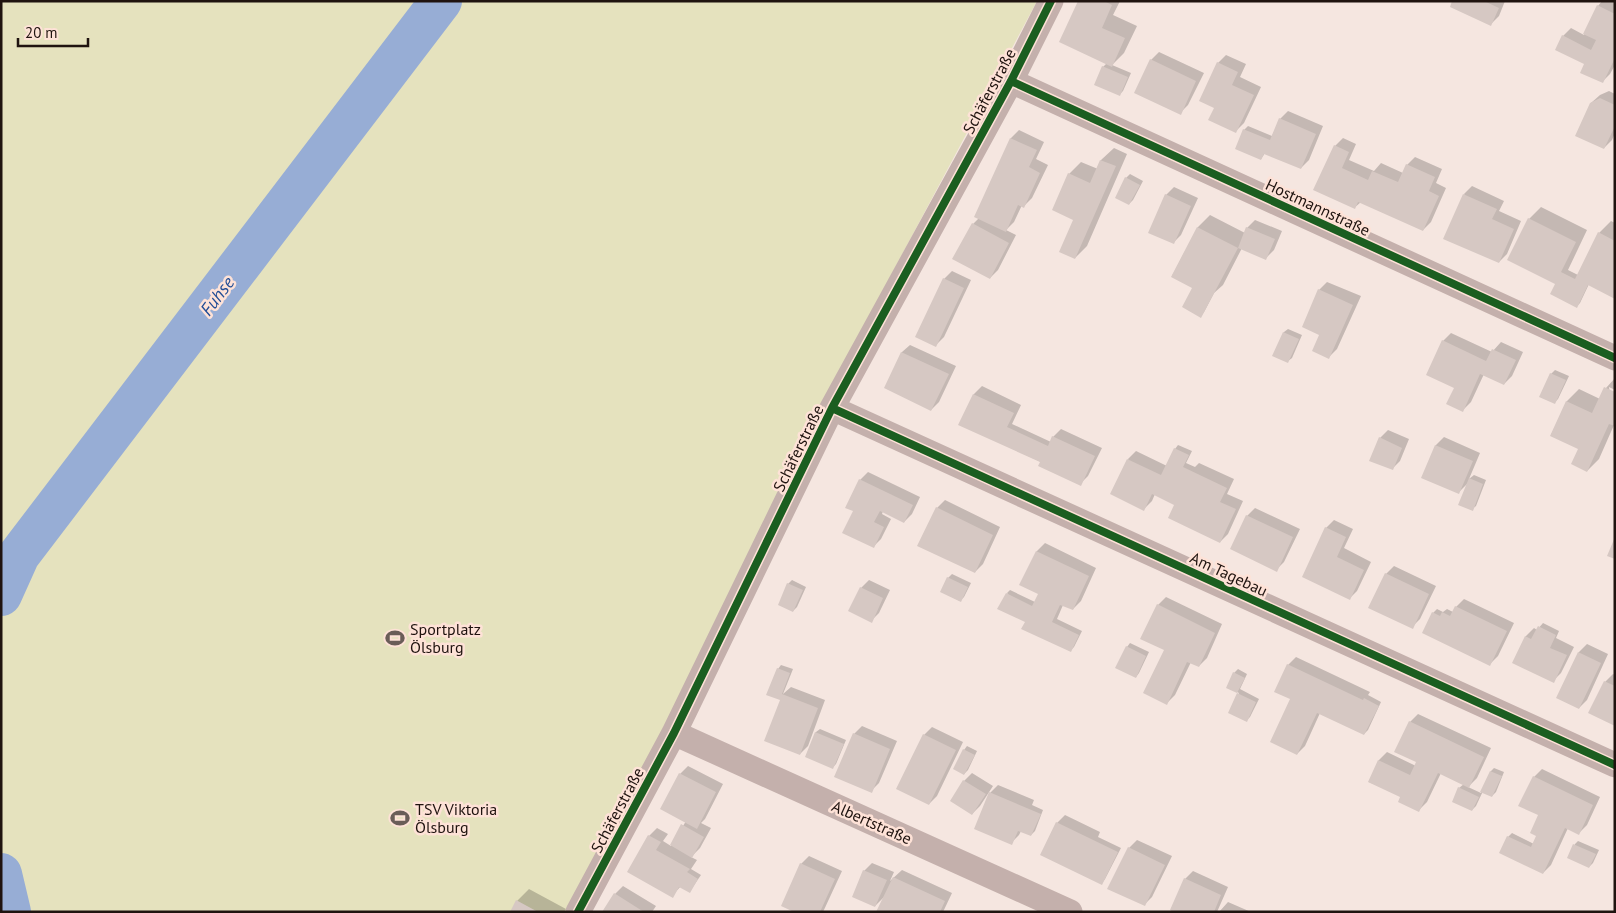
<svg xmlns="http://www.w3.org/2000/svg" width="1616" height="913" viewBox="0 0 1616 913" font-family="'PT Sans',sans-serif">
	<rect width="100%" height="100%" fill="#f5e6e0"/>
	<path fill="#e5e2be" d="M 1,1 L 1037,1 L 823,403 L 669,729 L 571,912 L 1,912 Z"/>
	<path fill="#0003" d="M 1079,1 L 1120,1 L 1113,15 L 1137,26 L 1124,53 L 1112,65 L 1131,73 L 1123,91 L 1120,94 L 1103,67 L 1107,63 Z
		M 1454,1 L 1505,1 L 1499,16 L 1491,24 Z
		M 1602,1 L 1615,2 L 1615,65 L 1610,74 L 1602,82 L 1563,36 L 1571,28 L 1584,35 L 1598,6 Z
		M 1159,52 L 1204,73 L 1188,105 L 1180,113 L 1151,60 Z
		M 1226,55 L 1246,64 L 1240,77 L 1261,87 L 1244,123 L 1236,131 L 1215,107 L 1218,63 Z
		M 1609,91 L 1615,94 L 1615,133 L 1612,140 L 1604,148 L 1591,103 L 1600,95 Z
		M 1288,111 L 1323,126 L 1309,160 L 1301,168 L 1265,153 L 1261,159 L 1244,130 L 1248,126 L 1272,136 L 1280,119 Z
		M 1019,130 L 1044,142 L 1036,159 L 1048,165 L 1032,198 L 1024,206 L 1022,205 L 1014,222 L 1006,230 L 1016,235 L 998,270 L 990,278 L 973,224 L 979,218 L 1011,138 Z
		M 1343,138 L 1356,144 L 1349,160 L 1374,171 L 1381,163 L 1403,173 L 1407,165 L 1415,157 L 1442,169 L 1436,183 L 1446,188 L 1431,222 L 1423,230 L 1361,202 L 1354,208 L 1335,146 Z
		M 1114,148 L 1127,154 L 1087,246 L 1075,258 L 1075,219 L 1069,174 L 1081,162 L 1098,169 L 1101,160 Z
		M 1130,174 L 1143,181 L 1133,200 L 1129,204 L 1126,178 Z
		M 1472,186 L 1504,201 L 1499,211 L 1521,221 L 1507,254 L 1499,262 L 1464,194 Z
		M 1174,187 L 1198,198 L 1181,235 L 1173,243 L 1166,195 Z
		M 1541,207 L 1587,230 L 1568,270 L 1578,275 L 1599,233 L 1611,221 L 1615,223 L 1615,297 L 1589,284 L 1580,303 L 1577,306 L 1529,219 Z
		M 1210,215 L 1245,233 L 1247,228 L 1255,220 L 1282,231 L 1274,250 L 1266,258 L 1242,248 L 1223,285 L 1214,293 L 1204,312 L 1201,316 L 1194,288 L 1172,276 L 1198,227 Z
		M 952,271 L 971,280 L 944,337 L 936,345 L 944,279 Z
		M 1327,282 L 1361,296 L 1337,349 L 1329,357 L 1321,334 L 1319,290 Z
		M 1288,329 L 1302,335 L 1292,358 L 1288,361 L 1274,355 L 1284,332 Z
		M 1451,333 L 1492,352 L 1501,342 L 1523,352 L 1512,376 L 1504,384 L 1484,374 L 1471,402 L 1463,410 L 1443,341 Z
		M 910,345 L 956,366 L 939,402 L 931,410 L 886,388 L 902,352 Z
		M 1555,370 L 1569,376 L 1558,399 L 1555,402 L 1551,374 Z
		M 1615,378 L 1615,390 L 1609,387 L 1614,425 L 1599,459 L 1587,471 L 1580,448 L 1551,435 L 1567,401 L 1579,389 L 1600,399 L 1606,388 Z
		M 982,386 L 1021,405 L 1012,424 L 1051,442 L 1053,437 L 1061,429 L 1102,448 L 1088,476 L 1080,484 L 1041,462 L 960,424 L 974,394 Z
		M 1388,430 L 1409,439 L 1400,461 L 1392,469 L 1380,438 Z
		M 1444,437 L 1480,453 L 1469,479 L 1474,475 L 1486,480 L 1476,506 L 1472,509 L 1468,483 L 1459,492 L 1423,477 L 1436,445 Z
		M 1178,445 L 1192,451 L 1186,463 L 1195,467 L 1199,463 L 1234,479 L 1227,494 L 1243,501 L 1228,534 L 1220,542 L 1178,499 L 1155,494 L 1152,501 L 1144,509 L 1128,459 L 1136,451 L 1167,466 L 1175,449 Z
		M 868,472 L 920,497 L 912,514 L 904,522 L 883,511 L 882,514 L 891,519 L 881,539 L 873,547 L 854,511 L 860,480 Z
		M 945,500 L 1000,527 L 983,564 L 975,572 L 937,508 Z
		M 1255,508 L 1300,529 L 1284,562 L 1276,570 L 1247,516 Z
		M 1334,520 L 1353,529 L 1344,548 L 1371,562 L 1357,591 L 1349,599 L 1326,528 Z
		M 1045,543 L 1096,568 L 1081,601 L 1073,609 L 1063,605 L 1057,619 L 1082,631 L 1074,647 L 1070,651 L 1026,621 L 1007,593 L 1010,590 L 1035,602 L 1040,593 L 1021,584 L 1037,551 Z
		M 1394,566 L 1436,586 L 1420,619 L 1412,627 L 1370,607 L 1386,574 Z
		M 952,574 L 971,583 L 964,597 L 960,601 L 942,592 L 948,578 Z
		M 792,580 L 806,587 L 797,607 L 793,611 L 788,584 Z
		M 869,580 L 890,590 L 879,613 L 871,621 L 850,611 L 861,588 Z
		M 1166,597 L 1222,624 L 1207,658 L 1199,666 L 1191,662 L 1175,695 L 1167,703 L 1165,650 L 1158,605 Z
		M 1464,599 L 1514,623 L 1498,656 L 1490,664 L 1433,613 L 1437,609 L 1443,612 L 1447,609 L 1453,612 L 1456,607 Z
		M 1543,623 L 1559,631 L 1556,638 L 1574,647 L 1561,673 L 1553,681 L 1514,662 L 1526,636 L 1534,628 L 1537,630 Z
		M 1130,643 L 1149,652 L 1139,673 L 1136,677 L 1127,647 Z
		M 1587,644 L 1608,654 L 1587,700 L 1579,708 L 1558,698 L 1579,652 Z
		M 1296,657 L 1370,692 L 1368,695 L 1381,702 L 1368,730 L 1364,734 L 1320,713 L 1305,746 L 1297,754 L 1288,665 Z
		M 781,665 L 793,669 L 783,694 L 791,687 L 825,700 L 808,746 L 800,754 L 781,699 L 778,669 Z
		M 1238,669 L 1247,674 L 1240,689 L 1259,699 L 1250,717 L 1246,721 L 1230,712 L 1239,693 L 1227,687 L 1234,673 Z
		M 1613,674 L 1615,675 L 1615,725 L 1605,682 Z
		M 1418,714 L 1491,748 L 1477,778 L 1468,787 L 1481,793 L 1491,771 L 1494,768 L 1504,772 L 1496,792 L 1492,796 L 1483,791 L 1476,806 L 1472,810 L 1459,788 L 1464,784 L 1441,773 L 1427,802 L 1419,810 L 1401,796 L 1369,782 L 1379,760 L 1387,752 L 1416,766 L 1418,762 L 1410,722 Z
		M 862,726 L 897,741 L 879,783 L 871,791 L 854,734 Z
		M 932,727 L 963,742 L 937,796 L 929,804 L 924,735 Z
		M 820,729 L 846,740 L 836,764 L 833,767 L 806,756 L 816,732 Z
		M 967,746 L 977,751 L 968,770 L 964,774 L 964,750 Z
		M 688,766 L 723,784 L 705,819 L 701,823 L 711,828 L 700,848 L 691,857 L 697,860 L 691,869 L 701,875 L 690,891 L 681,886 L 672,896 L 649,836 L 657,828 L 668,834 L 663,841 L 671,846 L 686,821 L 680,774 Z
		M 1542,769 L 1600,797 L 1587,825 L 1579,833 L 1568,828 L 1551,865 L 1543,873 L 1508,837 L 1512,833 L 1534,844 L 1538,835 L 1540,814 L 1534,777 Z
		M 972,773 L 993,786 L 980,806 L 972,814 L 964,781 Z
		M 998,785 L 1034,800 L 1032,805 L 1043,810 L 1035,831 L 1031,835 L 1021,831 L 1019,835 L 1011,843 L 990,793 Z
		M 1065,815 L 1100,832 L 1098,837 L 1121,848 L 1105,879 L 1102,883 L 1057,823 Z
		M 1137,840 L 1172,856 L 1152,897 L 1144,905 L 1129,848 Z
		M 1578,841 L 1599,850 L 1593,863 L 1589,867 L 1569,857 L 1575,844 Z
		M 809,856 L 842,871 L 823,912 L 797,912 L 801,864 Z
		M 872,863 L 894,872 L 890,881 L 902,870 L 952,893 L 943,912 L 878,912 L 885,896 L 875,906 L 864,871 Z
		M 1193,871 L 1228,887 L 1217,912 L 1176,912 L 1171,909 L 1185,879 Z
		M 623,886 L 656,906 L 652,912 L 604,912 L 615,894 Z
		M 529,889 L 566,909 L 564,912 L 511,912 L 517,901 Z
		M 1228,902 L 1251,912 L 1219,912 Z"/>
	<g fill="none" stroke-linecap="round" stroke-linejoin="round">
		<path stroke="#97add5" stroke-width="42" d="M 1,595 L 19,555 L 441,1
			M 1,874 L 10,912"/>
	</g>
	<path fill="#d6c8c3" d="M 1078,1 L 1104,1 L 1112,5 L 1102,28 L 1125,38 L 1112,67 L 1059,42 Z
		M 1452,1 L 1484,1 L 1499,8 L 1491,26 L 1450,7 Z
		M 1597,5 L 1615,14 L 1615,58 L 1603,83 L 1580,73 L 1584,64 L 1555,50 L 1562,35 L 1591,50 L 1596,40 L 1583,34 Z
		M 1150,59 L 1196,81 L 1181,115 L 1134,93 Z
		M 1217,62 L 1238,72 L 1232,85 L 1254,95 L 1236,133 L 1208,120 L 1214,108 L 1199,101 Z
		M 1102,66 L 1128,77 L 1120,96 L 1094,85 Z
		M 1600,98 L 1615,105 L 1615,126 L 1604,149 L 1575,136 L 1590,103 Z
		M 1279,118 L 1316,134 L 1301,169 L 1264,154 L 1261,160 L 1235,149 L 1243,129 L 1270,140 Z
		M 1010,138 L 1037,150 L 1029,167 L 1040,173 L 1024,208 L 1018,205 L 1006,232 L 974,217 Z
		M 1334,145 L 1349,152 L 1342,168 L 1368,180 L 1372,171 L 1398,182 L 1406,164 L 1435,177 L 1429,191 L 1439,196 L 1423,231 L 1358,202 L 1355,209 L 1313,190 Z
		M 1100,160 L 1116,166 L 1075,259 L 1059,252 L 1073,220 L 1052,210 L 1068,173 L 1090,183 Z
		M 1125,177 L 1140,185 L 1129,205 L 1115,198 Z
		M 1165,194 L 1191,206 L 1174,244 L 1148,233 Z
		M 1463,194 L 1497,209 L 1492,219 L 1514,229 L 1499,263 L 1443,239 Z
		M 1528,218 L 1576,242 L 1561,272 L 1575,279 L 1598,232 L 1615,241 L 1615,299 L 1588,285 L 1577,308 L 1550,294 L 1555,284 L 1507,260 Z
		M 972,223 L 1009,243 L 990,279 L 952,259 Z
		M 1197,227 L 1238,248 L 1201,318 L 1182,307 L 1192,288 L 1171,277 Z
		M 1246,227 L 1275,239 L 1266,260 L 1238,248 Z
		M 943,278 L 964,288 L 936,347 L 915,337 Z
		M 1318,289 L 1353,305 L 1329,359 L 1312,351 L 1319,335 L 1302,327 Z
		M 1283,332 L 1299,339 L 1288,363 L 1272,356 Z
		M 1442,340 L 1486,361 L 1492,349 L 1516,360 L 1504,385 L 1480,374 L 1463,412 L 1446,404 L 1454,388 L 1426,375 Z
		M 901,352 L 949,374 L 931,411 L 884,388 Z
		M 1550,373 L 1566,380 L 1555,404 L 1539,397 Z
		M 1604,387 L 1615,392 L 1615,426 L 1609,424 L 1587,472 L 1571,464 L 1578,449 L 1550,436 L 1566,401 L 1592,413 Z
		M 973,394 L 1014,413 L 1007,427 L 1048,446 L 1052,436 L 1095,456 L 1081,486 L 1038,466 L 1040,462 L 958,425 Z
		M 1379,437 L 1402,448 L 1393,470 L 1369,461 Z
		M 1435,445 L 1473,461 L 1459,494 L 1421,478 Z
		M 1174,448 L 1189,455 L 1183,467 L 1227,488 L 1220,502 L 1236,509 L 1220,543 L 1168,518 L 1174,505 L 1152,494 L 1144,511 L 1110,494 L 1127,459 L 1161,475 Z
		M 1469,478 L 1483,484 L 1473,511 L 1458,505 Z
		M 859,479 L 913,505 L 904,523 L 880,511 L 874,522 L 884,527 L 874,548 L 842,533 L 853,511 L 845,508 Z
		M 936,507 L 993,535 L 975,573 L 917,546 Z
		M 1246,515 L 1293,537 L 1277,572 L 1230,549 Z
		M 1325,527 L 1346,537 L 1337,557 L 1364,570 L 1350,600 L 1302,577 Z
		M 1615,537 L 1615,559 L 1607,556 Z
		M 1036,551 L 1089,576 L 1073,610 L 1060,605 L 1052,622 L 1079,635 L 1071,652 L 1021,629 L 1025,622 L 997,609 L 1006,593 L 1032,606 L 1038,594 L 1019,585 Z
		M 1385,573 L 1429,594 L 1413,629 L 1368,608 Z
		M 947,577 L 968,587 L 961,602 L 940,592 Z
		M 787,583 L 803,590 L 793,612 L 778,605 Z
		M 860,587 L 883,598 L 872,623 L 848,611 Z
		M 1157,604 L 1215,633 L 1199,667 L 1187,662 L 1167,705 L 1143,693 L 1164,650 L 1140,639 Z
		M 1455,606 L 1507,631 L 1490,666 L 1422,633 L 1432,612 L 1440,616 L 1442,612 L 1450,616 Z
		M 1538,626 L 1556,635 L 1550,648 L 1567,655 L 1554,683 L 1512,663 L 1525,636 L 1531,639 Z
		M 1126,646 L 1146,656 L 1136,678 L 1115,668 Z
		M 1578,652 L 1601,663 L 1579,709 L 1556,698 Z
		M 1287,664 L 1363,700 L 1364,698 L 1379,706 L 1364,735 L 1317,713 L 1297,755 L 1270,742 L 1290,699 L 1274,692 Z
		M 777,668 L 790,673 L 782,694 L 818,708 L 800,755 L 764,741 L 780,700 L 766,695 Z
		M 1233,672 L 1245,678 L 1237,693 L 1256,702 L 1247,722 L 1228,713 L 1237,693 L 1226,688 Z
		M 1604,681 L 1615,686 L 1615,726 L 1588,713 Z
		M 1409,721 L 1484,757 L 1469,788 L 1438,773 L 1419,812 L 1398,802 L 1400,797 L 1368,782 L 1378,760 L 1410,775 L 1416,762 L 1394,752 Z
		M 815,732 L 844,744 L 833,769 L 805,757 Z
		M 853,733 L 890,749 L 872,793 L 834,777 Z
		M 923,734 L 956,750 L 929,805 L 896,789 Z
		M 963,749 L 975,755 L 964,775 L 953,769 Z
		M 1490,771 L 1502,776 L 1492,797 L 1480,792 Z
		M 679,773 L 716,792 L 697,829 L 660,809 Z
		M 1533,776 L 1593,805 L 1579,835 L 1565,828 L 1543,874 L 1499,853 L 1507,836 L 1531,847 L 1536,836 L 1530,833 L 1538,815 L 1518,806 Z
		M 963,780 L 986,794 L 972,815 L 950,801 Z
		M 1458,787 L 1479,797 L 1472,811 L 1452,802 Z
		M 989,792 L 1041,814 L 1031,836 L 1018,831 L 1012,845 L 974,829 Z
		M 1056,822 L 1118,852 L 1102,885 L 1040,855 Z
		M 681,824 L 704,837 L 692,858 L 670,845 Z
		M 648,835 L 661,842 L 656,850 L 690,869 L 687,872 L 698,879 L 690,893 L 679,887 L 673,898 L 627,872 Z
		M 1573,844 L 1596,854 L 1589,868 L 1567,858 Z
		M 1128,847 L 1165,865 L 1145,906 L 1107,889 Z
		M 800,863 L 835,879 L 820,912 L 794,912 L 781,906 Z
		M 863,870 L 887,880 L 875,907 L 852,897 Z
		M 893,877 L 945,901 L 940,912 L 876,912 Z
		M 1184,878 L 1221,895 L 1214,912 L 1173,912 L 1170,910 Z
		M 614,893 L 644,912 L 602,912 Z
		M 516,900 L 538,912 L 510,912 Z"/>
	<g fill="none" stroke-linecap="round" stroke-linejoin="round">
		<path stroke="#c4b0ac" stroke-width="25" d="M 1011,81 L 1615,358
			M 832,408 L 1615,765
			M 674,733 L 1070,912
			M 578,912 L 674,733 L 832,408 L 1011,81 L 1051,1"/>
		<g stroke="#fee2d7" stroke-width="11">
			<path id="cycleway" d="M 1011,81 L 1615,358
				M 832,408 L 1615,765
				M 578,912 L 674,733 L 832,408 L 1011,81 L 1051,1"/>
		</g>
		<use href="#cycleway" stroke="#1b5e20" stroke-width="8"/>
	</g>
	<defs>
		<g id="stadium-bare" transform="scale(1.5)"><path d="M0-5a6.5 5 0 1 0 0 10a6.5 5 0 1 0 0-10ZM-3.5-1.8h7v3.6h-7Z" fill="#6a5d58" stroke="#fee2d7" stroke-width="2.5" paint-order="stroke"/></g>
	</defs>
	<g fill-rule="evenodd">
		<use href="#stadium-bare" x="395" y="638"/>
		<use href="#stadium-bare" x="400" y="818"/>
	</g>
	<g text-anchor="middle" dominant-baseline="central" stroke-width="5" stroke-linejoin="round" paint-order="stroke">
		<g font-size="16" fill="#1f130f" stroke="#fee2d7">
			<text transform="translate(989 91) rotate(-62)">Schäferstraße</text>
			<text transform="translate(1318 207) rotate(25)">Hostmannstraße</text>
			<text transform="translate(798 448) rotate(-64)">Schäferstraße</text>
			<text transform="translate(1229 574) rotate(25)">Am Tagebau</text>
			<text transform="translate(617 810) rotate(-62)">Schäferstraße</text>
			<text transform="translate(872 822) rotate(24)">Albertstraße</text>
		</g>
		<g font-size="16" fill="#1f130f" stroke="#fee2d7" text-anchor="start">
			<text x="410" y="629">Sportplatz<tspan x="410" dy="18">Ölsburg</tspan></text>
			<text x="415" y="809">TSV Viktoria<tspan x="415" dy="18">Ölsburg</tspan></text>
		</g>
		<g font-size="18" font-style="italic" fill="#224d96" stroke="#fee2d7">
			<text transform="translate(217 296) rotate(-53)">Fuhse</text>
		</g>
	</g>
	<rect width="1616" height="913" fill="none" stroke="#1f130f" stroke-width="5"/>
	<path d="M18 38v8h70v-8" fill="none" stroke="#1f130f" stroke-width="2.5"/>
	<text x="25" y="38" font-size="15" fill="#1f130f" stroke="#fee2d7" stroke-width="4" paint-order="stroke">20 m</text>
</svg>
